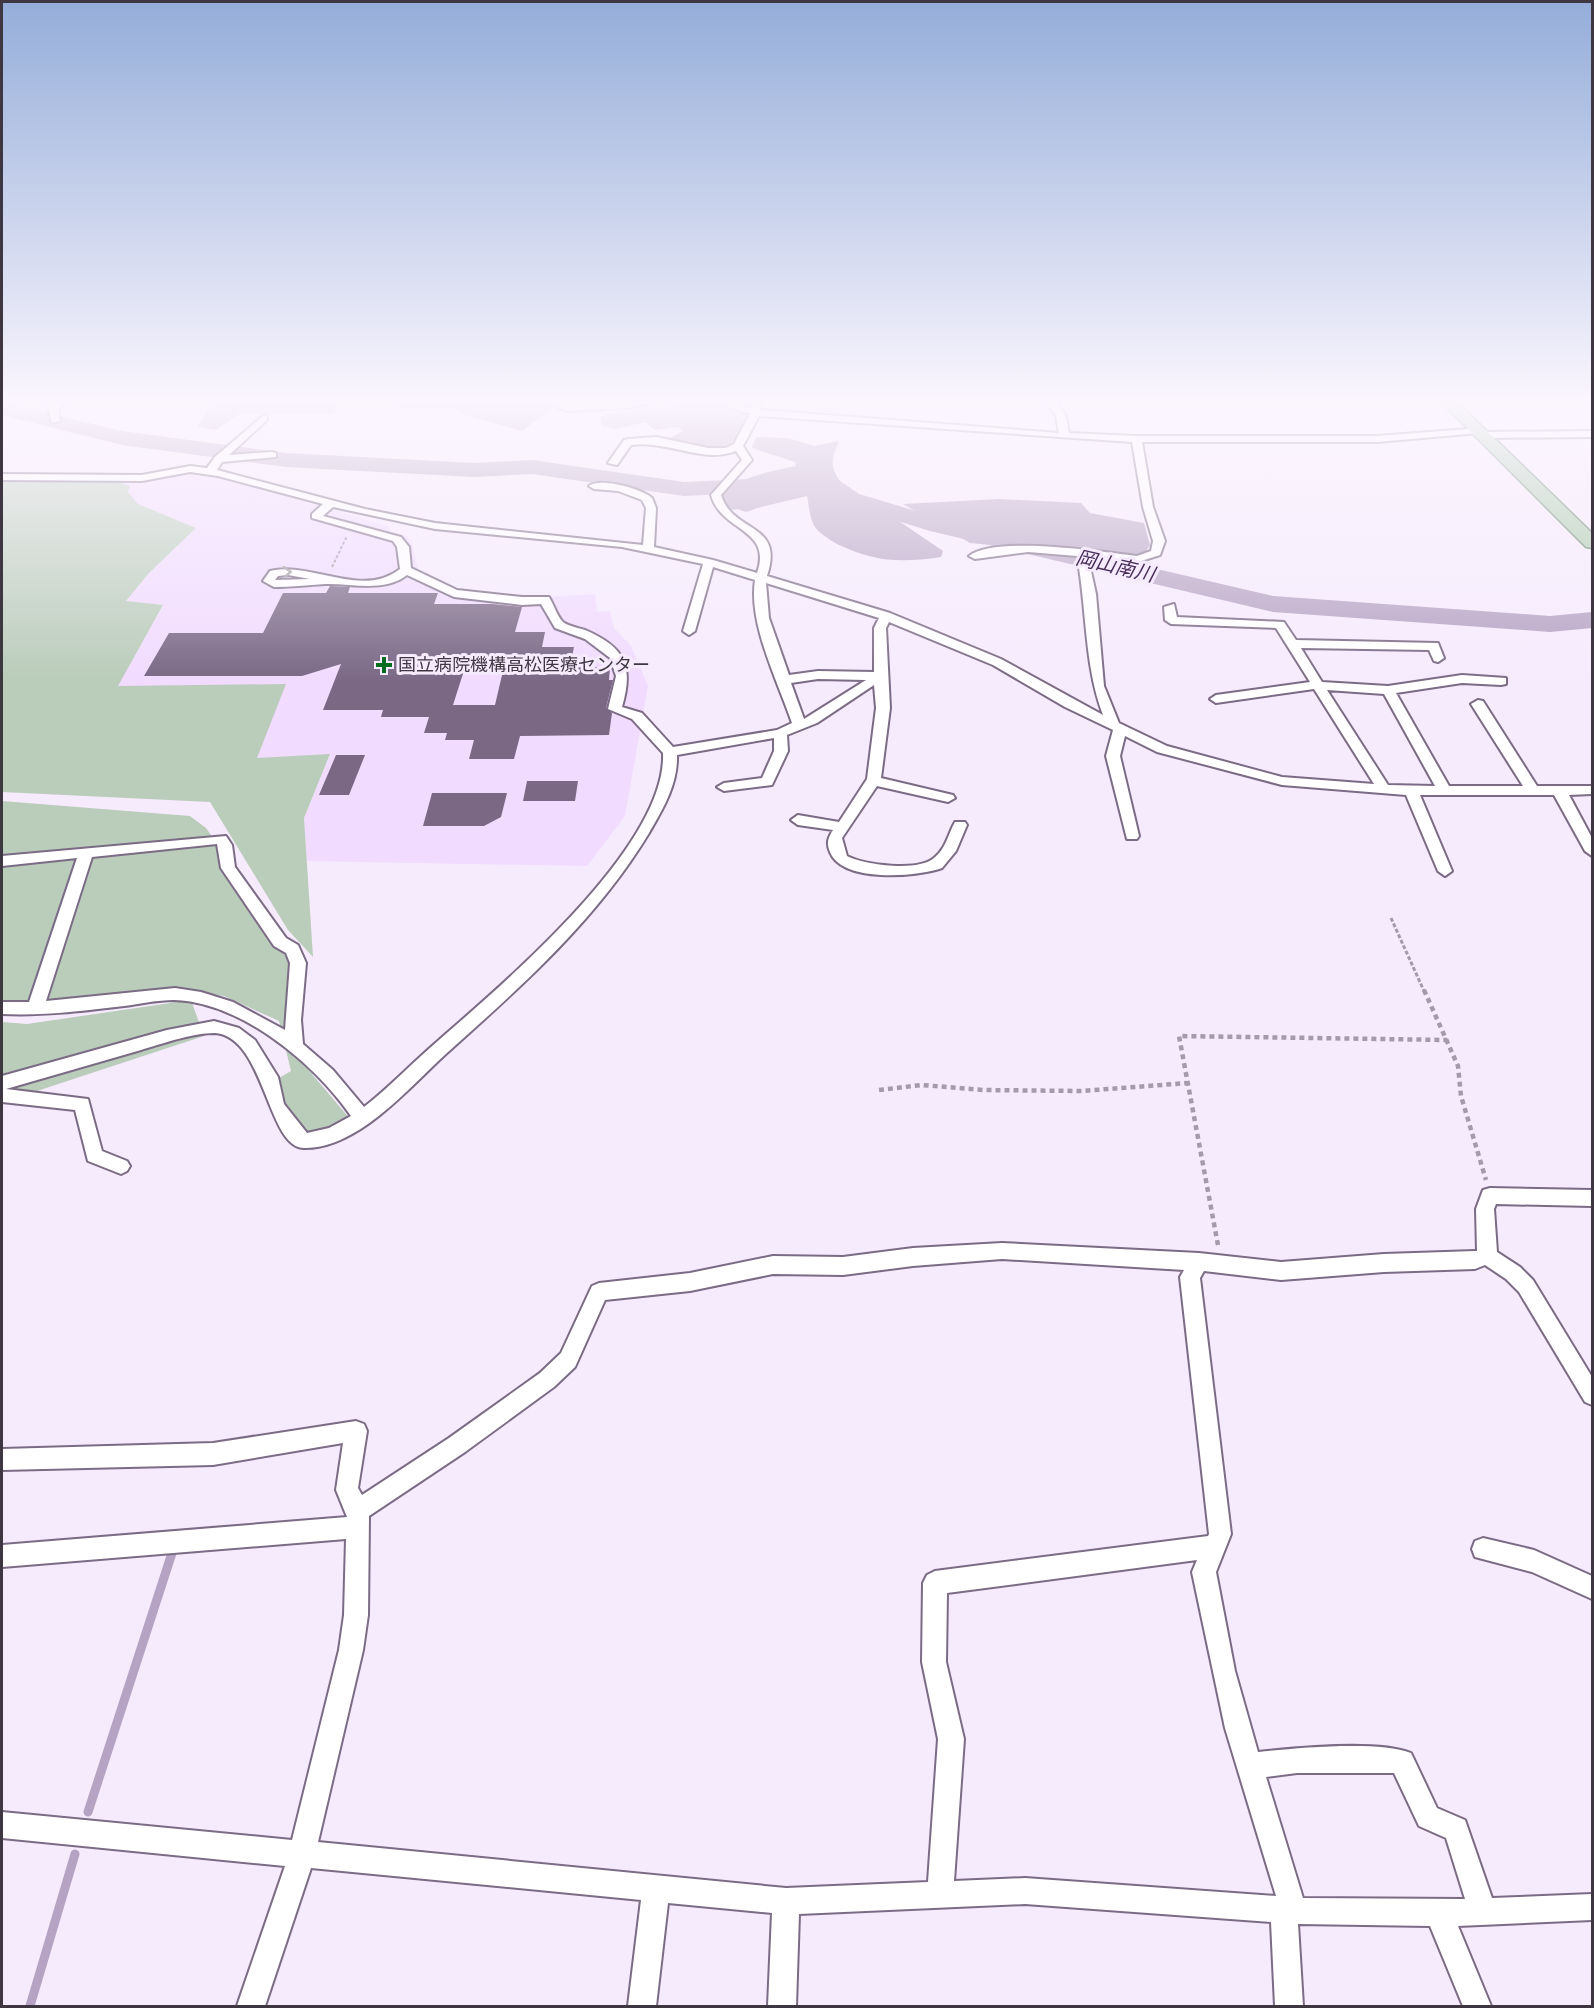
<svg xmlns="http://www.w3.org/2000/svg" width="1594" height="2008" viewBox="0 0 1594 2008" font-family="Spectral,'Noto Sans JP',serif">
	<rect width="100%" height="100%" fill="#f6ebfd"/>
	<path fill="#f1dbff" d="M 193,473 L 211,475 L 389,526 L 390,532 L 407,536 L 411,541 L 418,569 L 436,580 L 466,592 L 532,598 L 595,594 L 597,612 L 610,611 L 614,628 L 631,646 L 648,686 L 625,816 L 587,866 L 307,861 L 304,818 L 330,755 L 257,759 L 117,686 L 163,606 L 126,601 L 149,573 L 195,528 L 138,504 L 114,481 L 134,481 Z"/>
	<path fill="#baccba" d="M 2,479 L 114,481 L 130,486 L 128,492 L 138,504 L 196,528 L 149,573 L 126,601 L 163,605 L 118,686 L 286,684 L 257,758 L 330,754 L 304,818 L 313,957 L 288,930 L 210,802 L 2,792 Z
		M 2,801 L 190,816 L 206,828 L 218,845 L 222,866 L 237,894 L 292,964 L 285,1019 L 307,1068 L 350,1119 L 331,1131 L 302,1135 L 279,1105 L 279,1078 L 291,1071 L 279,1021 L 224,996 L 179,989 L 88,995 L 33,1004 L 2,1003 Z
		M 191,1000 L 204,1036 L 31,1093 L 2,1084 L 2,1022 L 27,1024 Z"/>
	<path fill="#b6a2c2" d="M 207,400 L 343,400 L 335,412 L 330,414 L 239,414 L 216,430 L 198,427 L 212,403 Z
		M 398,400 L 538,400 L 553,407 L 522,431 L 465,415 L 457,409 L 397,408 L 393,402 Z
		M 681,400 L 721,403 L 748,414 C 743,423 738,435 731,443 C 720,458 683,444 668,439 L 683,431 L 678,427 L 655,430 L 645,422 L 616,429 L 602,426 L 600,417 L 610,413 L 674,407 Z
		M 756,437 L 788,438 L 814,446 L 839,441 C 832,458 829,466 840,481 L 943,551 L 941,557 C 901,563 874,562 837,544 C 829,539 816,532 813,523 C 809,515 809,504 807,496 L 757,508 C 749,511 748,514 738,509 L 732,510 L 721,503 L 720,495 C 742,476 768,472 796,466 L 795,462 L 752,448 Z
		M 999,499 L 1081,503 L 1090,513 L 1144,523 L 1150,545 L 1144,555 L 1138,557 L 1045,544 L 1001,546 L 970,543 L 903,504 Z"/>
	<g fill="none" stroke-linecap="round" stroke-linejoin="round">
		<path stroke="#b6a2c2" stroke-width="9" d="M 88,1812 L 172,1553
			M 30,2006 L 75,1854"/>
		<path fill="#b6a2c2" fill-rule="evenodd" d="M 2,402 L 122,431 L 286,453 L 474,463 L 532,460 L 684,482 L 767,478 L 775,480 L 779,485 L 775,490 L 767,492 L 684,496 L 532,474 L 474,477 L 286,467 L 122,445 L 2,415 Z
			M 829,485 L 946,520 L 1273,596 L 1550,616 L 1592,612 L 1592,628 L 1550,632 L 1273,612 L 930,531 L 821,497 L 817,492 L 821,487 Z"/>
	</g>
	<path fill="#7a6885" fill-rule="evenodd" d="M 330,586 L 350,587 L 348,593 L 438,593 L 434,604 L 492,604 L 522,607 L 515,632 L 545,632 L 542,647 L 574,647 L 570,667 L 610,667 L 609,680 L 613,680 L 606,708 L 612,713 L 609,735 L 520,736 L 514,759 L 469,759 L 474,740 L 445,740 L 447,733 L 424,733 L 429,717 L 381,717 L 383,710 L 323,710 L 341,664 L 302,676 L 144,676 L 169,633 L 263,633 L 283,593 L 326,593 ZM 468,658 L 506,658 L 495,705 L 453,705 Z
		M 336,755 L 365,755 L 349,795 L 319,795 Z
		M 527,781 L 578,781 L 575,801 L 523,801 Z
		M 432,793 L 507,793 L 501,817 L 484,826 L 423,826 Z"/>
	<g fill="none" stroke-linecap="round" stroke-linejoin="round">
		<g stroke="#7b6b85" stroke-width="4">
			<path id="minor" d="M 61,400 L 73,400 L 58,408 L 60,421 L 52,423 L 48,407 Z
				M 541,400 L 553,400 L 567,405 L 661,400 L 630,408 L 566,411 Z
				M 709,400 L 722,400 L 751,408 L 752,400 L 760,400 L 761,410 L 1059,433 L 1056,416 L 1045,400 L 1055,400 L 1066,416 L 1069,433 L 1136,436 L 1377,436 L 1482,428 L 1484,430 L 1479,433 L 1377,442 L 1142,442 L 1153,507 L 1165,541 L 1160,555 L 1138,562 L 1088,558 L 1096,594 L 1104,686 L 1119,723 L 1167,746 L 1282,777 L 1374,784 L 1314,689 L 1216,703 L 1210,699 L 1216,695 L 1310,682 L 1276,628 L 1171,624 L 1165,620 L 1164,607 L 1174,604 L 1177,617 L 1284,622 L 1296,640 L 1438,643 L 1444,658 L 1438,662 L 1434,661 L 1429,650 L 1301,648 L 1322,682 L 1388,686 L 1462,675 L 1506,678 L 1506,684 L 1501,685 L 1462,683 L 1396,693 L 1449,786 L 1523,786 L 1471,704 L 1478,700 L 1483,701 L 1537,786 L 1592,786 L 1592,794 L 1569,795 L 1592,838 L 1592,856 L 1585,851 L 1554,795 L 1420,795 L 1452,871 L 1445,876 L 1438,871 L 1406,795 L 1282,785 L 1157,752 L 1125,736 L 1120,756 L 1139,836 L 1137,839 L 1127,839 L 1106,756 L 1113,730 L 1065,707 L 993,665 L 889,622 L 886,628 L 890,708 L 881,778 L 953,795 L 955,798 L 948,802 L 877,786 L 842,838 L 847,856 C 865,865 918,872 934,858 C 946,849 948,834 955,822 L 965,822 L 967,825 L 956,851 L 942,868 C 917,877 842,883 830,852 C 826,843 828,838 833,830 L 798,825 L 791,820 L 798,815 L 839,822 L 867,779 L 876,708 L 874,685 L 817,723 L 787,735 L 788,751 L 772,785 L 724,791 L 717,787 L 724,783 L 762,778 L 774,751 L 774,738 L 677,755 C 678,784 663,809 649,833 C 597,919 523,985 448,1052 C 411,1085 359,1149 304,1148 C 267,1148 265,1035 214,1033 C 193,1033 161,1044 141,1050 C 96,1063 51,1076 6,1089 L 88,1099 L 102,1151 L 127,1161 L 130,1166 L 127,1171 L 121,1174 L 88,1161 L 75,1110 L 2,1102 L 2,1076 L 167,1030 L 214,1021 L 239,1028 L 255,1040 L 278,1077 L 284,1104 L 307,1133 L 329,1128 L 351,1116 C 314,1063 241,1002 174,1000 C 157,1000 140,1004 124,1006 C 83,1011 42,1016 2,1014 L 2,1002 L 29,1002 L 77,858 L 2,866 L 2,856 L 226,836 L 232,845 L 235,867 L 286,938 L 298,945 L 306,963 L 301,1020 L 303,1044 L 333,1070 L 364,1107 C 390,1087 413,1062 439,1040 C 504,983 667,846 663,753 L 632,719 L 608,709 L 616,676 L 610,658 L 585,639 L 555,628 L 541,604 L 522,605 L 454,597 L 407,575 C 384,593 352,583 325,584 C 308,585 291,587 274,587 L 263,581 L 270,571 C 311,561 362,599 400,569 L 397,547 L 393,541 L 312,518 L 312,514 L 323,504 L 218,476 L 190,472 L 142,481 L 2,480 L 2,474 L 142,475 L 190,466 L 207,468 L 215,457 L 264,415 L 267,416 L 267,420 L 229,455 L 272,452 L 276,453 L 276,457 L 222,462 L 217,470 L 365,509 L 435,523 L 643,545 L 646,508 L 642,500 L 618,491 L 594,489 L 589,486 C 600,477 642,489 652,498 L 656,508 L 654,547 L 713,560 L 757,573 C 773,528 721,532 711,495 L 742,460 L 736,451 C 704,464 667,440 631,445 L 617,465 L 608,463 L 624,440 L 628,439 L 656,437 L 708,448 L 726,448 L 734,444 L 750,414 ZM 759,416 L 1132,442 L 1143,507 L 1153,541 L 1151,551 L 1137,556 C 1103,552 995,535 969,556 L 975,559 L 1028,552 L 1077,556 C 1087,609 1084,665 1103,715 L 1001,659 L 890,613 L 767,576 C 785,522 733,534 721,495 L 752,460 L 743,446 ZM 333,507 L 435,529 L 622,547 L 703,564 L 683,631 L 689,635 L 695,631 L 713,567 L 755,580 C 748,623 778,682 792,723 L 777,730 L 673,747 L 642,713 L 622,707 C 634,666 625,647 585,630 C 579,628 568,626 563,622 C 557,616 554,605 549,597 L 522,597 L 457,590 L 411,568 L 409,547 L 401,537 L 323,516 ZM 288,575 L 310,579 L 275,580 L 278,576 ZM 766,583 L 879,618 L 874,628 L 874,672 L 818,671 L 789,675 L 769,618 ZM 818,679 L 866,680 L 804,719 L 791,683 ZM 1327,690 L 1384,694 L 1435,786 L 1388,785 ZM 217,844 L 221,868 L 274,946 L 286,953 L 290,963 L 285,1030 L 233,1002 L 201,992 L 175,988 L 46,1001 L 92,857 Z
				M 1592,431 L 1592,437 L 1485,438 L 1480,435 L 1485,432 Z
				M 1490,1188 L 1592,1190 L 1592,1206 L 1496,1204 L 1494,1209 L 1497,1252 L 1520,1267 L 1533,1280 L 1592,1377 L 1592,1405 L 1585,1402 L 1519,1292 L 1506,1279 L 1485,1265 L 1475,1269 L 1384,1272 L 1281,1280 L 1204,1271 L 1200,1278 L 1231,1534 L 1216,1572 L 1235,1671 L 1258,1752 C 1294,1748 1379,1740 1411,1753 L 1437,1808 L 1465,1820 L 1492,1898 L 1592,1894 L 1592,1920 L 1458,1926 L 1491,2006 L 1463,2006 L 1430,1926 L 1298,1924 L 1303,2006 L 1275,2006 L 1271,1922 L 1025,1904 L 799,1914 L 796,2006 L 768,2006 L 772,1913 L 668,1903 L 656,2006 L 628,2006 L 641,1900 L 311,1868 L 265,2006 L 237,2006 L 285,1866 L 2,1838 L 2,1812 L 292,1840 L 339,1650 L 344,1615 L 346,1539 L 2,1567 L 2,1545 L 347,1517 L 336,1490 L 343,1443 L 213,1465 L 2,1470 L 2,1449 L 213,1443 L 356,1421 L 364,1424 L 367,1431 L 358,1488 L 362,1495 L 449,1438 L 540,1373 L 561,1353 L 592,1286 L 599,1283 L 690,1273 L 773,1256 L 843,1257 L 913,1248 L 1002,1243 L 1199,1253 L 1281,1262 L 1384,1254 L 1475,1251 L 1477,1251 L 1476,1209 L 1483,1190 ZM 1002,1259 L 1184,1270 L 1180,1277 L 1209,1534 L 1208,1536 L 935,1571 L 927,1575 L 923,1583 L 922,1662 L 938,1739 L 928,1882 L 786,1888 L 318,1842 L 363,1650 L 368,1615 L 369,1516 L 465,1452 L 554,1387 L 575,1367 L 605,1300 L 690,1291 L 773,1274 L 843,1275 L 913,1266 ZM 1197,1560 L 1192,1572 L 1225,1728 L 1276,1896 L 1025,1878 L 954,1881 L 964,1739 L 946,1662 L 947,1593 ZM 1297,1773 L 1394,1773 L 1419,1826 L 1446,1838 L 1465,1899 L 1303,1898 L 1266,1777 Z
				M 1483,1538 L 1534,1550 L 1592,1576 L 1592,1599 L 1532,1572 L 1475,1557 L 1472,1549 L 1475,1541 Z"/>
		</g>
		<g stroke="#5b7d5f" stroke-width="3">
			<path id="primary" d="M 1439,400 L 1455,400 L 1592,533 L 1592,548 L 1586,547 Z"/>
		</g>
		<path stroke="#a49baa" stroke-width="2" stroke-dasharray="3 2" stroke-linecap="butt" d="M 332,567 L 347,536"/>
		<path stroke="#a49baa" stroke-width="3" stroke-dasharray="4 2" stroke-linecap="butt" d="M 1391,918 L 1424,991"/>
		<path stroke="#a49baa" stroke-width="4.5" stroke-dasharray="5 4" stroke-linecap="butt" d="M 1424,990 L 1458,1066 L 1461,1096 L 1486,1180
			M 879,1090 L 922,1085 L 983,1090 L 1082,1091 L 1187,1083
			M 1218,1245 L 1179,1036 L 1447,1040"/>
		<use href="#minor" fill="#fff" fill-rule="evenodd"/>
		<use href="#primary" fill="#a6c7a8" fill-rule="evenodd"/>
	</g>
	<defs><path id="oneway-chevron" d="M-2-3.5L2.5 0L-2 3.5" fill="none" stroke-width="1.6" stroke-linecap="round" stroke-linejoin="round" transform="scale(1.5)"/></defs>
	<use stroke="#9e9ba0" href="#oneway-chevron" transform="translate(287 572) rotate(-3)"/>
	<linearGradient id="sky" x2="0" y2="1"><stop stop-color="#94add9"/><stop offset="0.59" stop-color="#fbf6fe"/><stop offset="1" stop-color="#fbf6fe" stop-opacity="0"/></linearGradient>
	<rect width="1594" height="681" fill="url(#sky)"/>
	<path fill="#006d1d" stroke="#f6ebfd" stroke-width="2" d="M381 656h6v6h6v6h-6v6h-6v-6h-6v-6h6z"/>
	<g text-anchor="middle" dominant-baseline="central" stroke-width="6" stroke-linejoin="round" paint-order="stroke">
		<g font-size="18" fill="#3e3742" stroke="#f6ebfd" text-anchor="start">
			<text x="398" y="665">国立病院機構高松医療センター</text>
		</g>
		<g font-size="20" font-style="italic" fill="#4b2f5b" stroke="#f6ebfd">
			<text transform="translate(1115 567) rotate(13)">岡山南川</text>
		</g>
	</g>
	<rect width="1594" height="2008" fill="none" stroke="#3e3742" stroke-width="6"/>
</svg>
